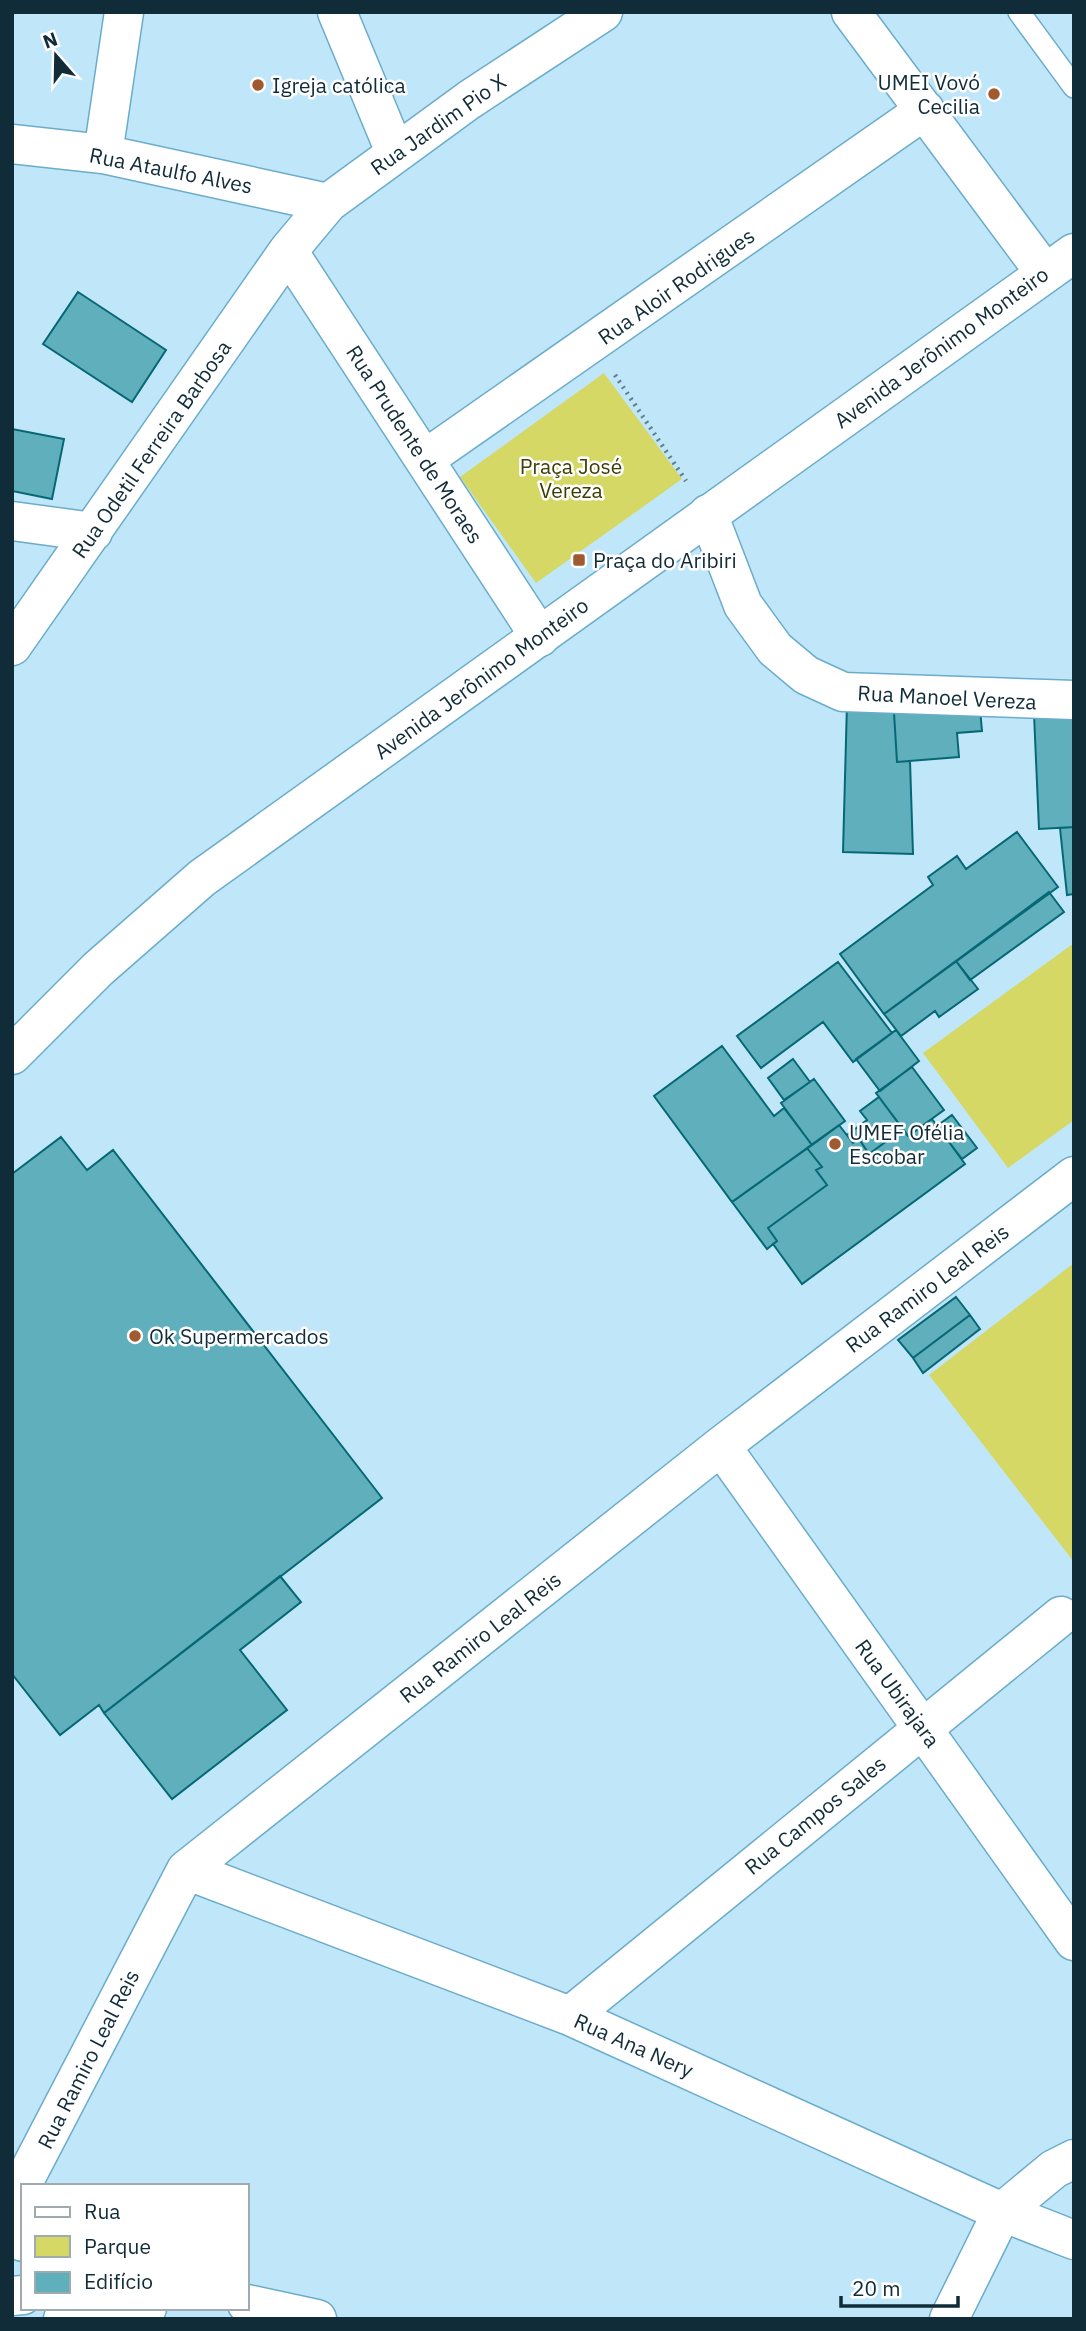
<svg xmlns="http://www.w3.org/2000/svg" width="1086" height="2331" viewBox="0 0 1086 2331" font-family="'IBM Plex Sans',sans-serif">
	<rect width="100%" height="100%" fill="#c0e6f9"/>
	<path fill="#d5d865" d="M 604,373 L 682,479 L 536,583 L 460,477 Z
		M 1074,943 L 1074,1120 L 1008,1168 L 923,1053 Z
		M 1074,1263 L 1074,1562 L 929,1375 Z"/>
	<path fill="#5fafbd" stroke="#076875" stroke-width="2" d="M 78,292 L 166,350 L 132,402 L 43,344 Z
		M 12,429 L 64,439 L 52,499 L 12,491 Z
		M 847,703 L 894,713 L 897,762 L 910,761 L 913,854 L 843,852 Z
		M 980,709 L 982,731 L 957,733 L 959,757 L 897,762 L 894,713 Z
		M 1034,714 L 1074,715 L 1074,827 L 1039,829 Z
		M 1074,827 L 1074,894 L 1067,895 L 1060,828 Z
		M 1017,832 L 1058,887 L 884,1014 L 840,954 L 933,885 L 928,877 L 957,856 L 966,869 Z
		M 1049,892 L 1064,912 L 970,980 L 956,961 Z
		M 956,961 L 978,989 L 939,1017 L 935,1011 L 901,1036 L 884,1014 Z
		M 838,962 L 892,1033 L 853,1062 L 823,1022 L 761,1068 L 737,1036 Z
		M 896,1030 L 919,1061 L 880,1091 L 856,1059 Z
		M 722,1046 L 774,1116 L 784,1108 L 812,1145 L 732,1202 L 654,1096 Z
		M 793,1059 L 810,1082 L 784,1100 L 768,1078 Z
		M 912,1067 L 944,1110 L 908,1136 L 876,1093 Z
		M 814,1079 L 845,1121 L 812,1145 L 781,1103 Z
		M 879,1097 L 903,1129 L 869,1154 L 859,1139 L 853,1143 L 847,1135 L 867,1120 L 860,1111 Z
		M 952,1115 L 977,1148 L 962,1159 L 937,1126 Z
		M 932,1119 L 965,1164 L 802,1284 L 773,1244 L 777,1241 L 768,1228 L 827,1185 L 816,1170 L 822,1167 L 807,1148 L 839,1125 L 853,1143 L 859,1139 L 869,1154 L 903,1129 L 908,1136 Z
		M 61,1137 L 87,1170 L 113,1150 L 382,1498 L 104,1713 L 99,1705 L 60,1735 L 12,1674 L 12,1174 Z
		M 807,1148 L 822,1167 L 816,1170 L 827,1185 L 768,1228 L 777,1241 L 767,1249 L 732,1202 Z
		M 956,1297 L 970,1315 L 913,1358 L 898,1340 Z
		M 970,1315 L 980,1329 L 923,1373 L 913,1358 Z
		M 280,1576 L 301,1602 L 240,1650 L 287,1710 L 172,1799 L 104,1713 Z"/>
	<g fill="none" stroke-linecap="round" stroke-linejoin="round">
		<g stroke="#6baccb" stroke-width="24">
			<path id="service" d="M 1019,12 L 1074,87"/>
		</g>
		<g stroke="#6baccb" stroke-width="41">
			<path id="minor" d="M 337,12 L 395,152
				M 851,12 L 1045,273
				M 12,144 L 103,154 L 328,203
				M 103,154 L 124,12
				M 288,251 L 540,637
				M 425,459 L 925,110
				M 708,514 L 743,605 L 775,649 L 806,675 L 843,692 L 1074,700
				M 12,521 L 93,532
				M 12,646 L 288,251 L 328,203 L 469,100 L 603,12
				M 721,1446 L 1074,1941
				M 186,1870 L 570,2016 L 1002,2212 L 1074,2240
				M 570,2016 L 1061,1616
				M 12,2204 L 186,1870 L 721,1446 L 1074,1176
				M 12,2238 L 23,2242
				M 949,2319 L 1002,2212 L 1054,2169 L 1074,2159"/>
		</g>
		<g stroke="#6baccb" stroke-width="41">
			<path id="tertiary" d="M 12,1055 L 98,969 L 202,878 L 1074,253
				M 12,2296 L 23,2295
				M 247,2304 L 317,2319
				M 63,2319 L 147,2308"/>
		</g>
		<path stroke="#618190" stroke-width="4.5" stroke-dasharray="2 5" stroke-linecap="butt" d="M 615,375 L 686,481"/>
		<use href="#service" stroke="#fff" stroke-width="21"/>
		<use href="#minor" stroke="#fff" stroke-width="38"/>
		<use href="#tertiary" stroke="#fff" stroke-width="38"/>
	</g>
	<g fill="#9f5a2f" stroke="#fff" stroke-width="2.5">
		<circle cx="258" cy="85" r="7"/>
		<circle cx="994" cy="94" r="7"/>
		<rect x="572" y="553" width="14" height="14" rx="3.5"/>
		<circle cx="835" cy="1144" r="7"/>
		<circle cx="135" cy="1336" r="7"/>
	</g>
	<g text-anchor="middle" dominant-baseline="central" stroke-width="5" stroke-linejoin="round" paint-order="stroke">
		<g font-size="21" fill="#112c39" stroke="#fff" text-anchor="start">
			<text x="980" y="82" text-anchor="end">UMEI Vovó<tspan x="980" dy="24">Cecilia</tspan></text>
			<text x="272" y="85">Igreja católica</text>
			<text x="593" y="560">Praça do Aribiri</text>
			<text x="849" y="1132">UMEF Ofélia<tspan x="849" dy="24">Escobar</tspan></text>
			<text x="149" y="1336">Ok Supermercados</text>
		</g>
		<g font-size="21" fill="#112c39" stroke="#fff">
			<text transform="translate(438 124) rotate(-35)">Rua Jardim Pio X</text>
			<text transform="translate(171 170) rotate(11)">Rua Ataulfo Alves</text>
			<text transform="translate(676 286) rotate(-35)">Rua Aloir Rodrigues</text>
			<text transform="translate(941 347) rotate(-36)">Avenida Jerônimo Monteiro</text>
			<text transform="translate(415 444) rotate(57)">Rua Prudente de Moraes</text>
			<text transform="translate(151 449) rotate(-55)">Rua Odetil Ferreira Barbosa</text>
			<text transform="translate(481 678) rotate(-36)">Avenida Jerônimo Monteiro</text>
			<text transform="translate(947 697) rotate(3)">Rua Manoel Vereza</text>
			<text transform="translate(927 1288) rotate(-37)">Rua Ramiro Leal Reis</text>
			<text transform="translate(480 1637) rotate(-38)">Rua Ramiro Leal Reis</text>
			<text transform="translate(898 1693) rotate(54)">Rua Ubirajara</text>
			<text transform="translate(815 1815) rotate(-39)">Rua Campos Sales</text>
			<text transform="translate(634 2045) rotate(24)">Rua Ana Nery</text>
			<text transform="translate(88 2059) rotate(-63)">Rua Ramiro Leal Reis</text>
		</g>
		<g font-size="21" fill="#3d3e03" stroke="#fff">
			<text x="571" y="466">Praça José<tspan x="571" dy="24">Vereza</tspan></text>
		</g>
	</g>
	<rect width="1086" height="2331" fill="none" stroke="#112c39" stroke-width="28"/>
	<rect x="21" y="2184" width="228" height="126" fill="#ffffff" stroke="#a0abb0" stroke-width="2"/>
	<rect x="35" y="2207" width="35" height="10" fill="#ffffff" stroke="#a0abb0" stroke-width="2"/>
	<text x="84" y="2219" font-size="21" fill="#112c39">Rua</text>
	<rect x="35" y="2236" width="35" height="21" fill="#d5d865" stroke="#a0abb0" stroke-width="2"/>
	<text x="84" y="2254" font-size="21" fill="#112c39">Parque</text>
	<rect x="35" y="2272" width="35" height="21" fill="#5fafbd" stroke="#a0abb0" stroke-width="2"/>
	<text x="84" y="2289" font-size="21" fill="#112c39">Edifício</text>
	<g transform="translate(56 56) rotate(340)" stroke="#ffffff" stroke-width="5" paint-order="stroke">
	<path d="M0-5L12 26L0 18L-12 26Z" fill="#112c39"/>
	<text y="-10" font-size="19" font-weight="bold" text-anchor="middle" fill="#112c39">N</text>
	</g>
	<path d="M841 2296v10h117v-10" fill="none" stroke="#112c39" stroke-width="3.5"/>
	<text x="852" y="2296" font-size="21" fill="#112c39" stroke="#ffffff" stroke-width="5" paint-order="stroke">20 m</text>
</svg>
